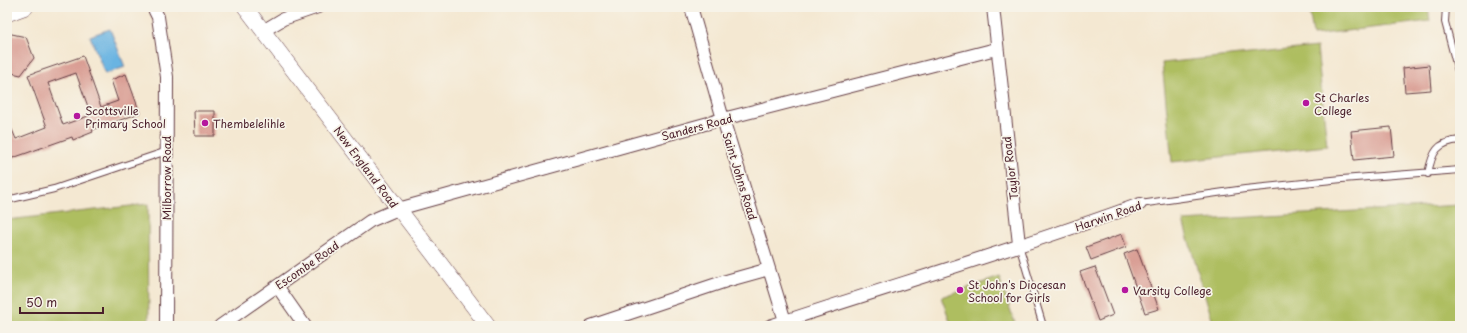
<svg xmlns="http://www.w3.org/2000/svg" width="1467" height="333" viewBox="0 0 1467 333" font-family="'Playpen Sans',sans-serif">
	<rect width="100%" height="100%" fill="#f7f3e8"/>
	<filter id="ink" filterUnits="userSpaceOnUse"><feTurbulence type="fractalNoise" baseFrequency=".025" numOctaves="2"/><feDisplacementMap in="SourceGraphic" scale="8" xChannelSelector="R" yChannelSelector="G"/><feConvolveMatrix kernelMatrix="1 2 1 2 8 2 1 2 1" color-interpolation-filters="sRGB"/></filter>
	<filter id="wash" filterUnits="userSpaceOnUse"><feTurbulence type="fractalNoise" baseFrequency=".012" numOctaves="4" result="noise"/><feDisplacementMap in="SourceGraphic" scale="16" xChannelSelector="R" yChannelSelector="G"/><feGaussianBlur stdDeviation="0.9" result="paint"/><feColorMatrix in="noise" values="0 0 0 0 0 0 0 0 0 0 0 0 0 0 0 0 0 1.4 0 .05"/><feComposite in="paint" operator="in"/></filter>
	<g filter="url(#wash)">
		<rect width="100%" height="100%" fill="#f4e8d2"/>
		<path fill="#aebe61" stroke="#7c6e46" d="M 1309,7 L 1428,7 L 1430,21 L 1313,35 Z
			M 1317,47 L 1327,146 L 1172,162 L 1162,63 Z
			M 148,204 L 149,326 L 7,326 L 7,220 Z
			M 1460,205 L 1460,326 L 1214,326 L 1183,221 Z
			M 999,277 L 1016,326 L 952,326 L 941,297 Z"/>
		<path fill="#69b4e2" stroke="#5a6a86" d="M 110,29 L 125,67 L 105,74 L 90,36 Z"/>
		<g id="blocks">
			<path fill="#d89a90" fill-rule="evenodd" d="M 7,33 L 26,37 L 34,58 L 21,75 L 7,72 Z
				M 83,56 L 101,107 L 118,101 L 111,80 L 126,74 L 140,113 L 92,130 L 93,132 L 73,140 L 72,137 L 7,160 L 7,118 L 16,139 L 47,127 L 28,75 ZM 76,73 L 91,115 L 63,125 L 48,83 Z
				M 1429,65 L 1431,90 L 1405,92 L 1403,68 Z
				M 194,111 L 215,111 L 215,136 L 195,136 Z
				M 1391,127 L 1394,156 L 1354,160 L 1351,131 Z
				M 1122,234 L 1126,247 L 1091,260 L 1086,247 Z
				M 1137,249 L 1159,309 L 1145,313 L 1124,254 Z
				M 1095,267 L 1113,315 L 1098,321 L 1080,272 Z"/>
		</g>
	</g>
	<g filter="url(#ink)">
		<use href="#blocks" fill-opacity="0" stroke="#643d44" stroke-width="1"/>
		<g fill="none" stroke-linecap="round" stroke-linejoin="round">
			<g stroke="#643d44" stroke-width="8">
				<path id="service" d="M 1446,7 L 1445,22 L 1460,79
					M 1428,174 C 1432,152 1437,142 1460,140
					M 7,200 L 54,189 L 167,151
					M 1140,204 L 1245,189 L 1342,179 L 1460,170
					M 1019,245 L 1043,326"/>
			</g>
			<g stroke="#643d44" stroke-width="14">
				<path id="minor" d="M 153,7 L 158,17 L 167,77 L 166,326
					M 691,7 L 723,119 L 785,321
					M 993,7 L 1019,244
					M 263,31 L 283,19 L 318,7
					M 277,286 L 305,326
					M 220,326 L 370,221 L 398,209 L 723,119 L 996,49
					M 591,326 L 726,281 L 769,269
					M 770,326 C 893,285 1018,249 1140,204"/>
			</g>
			<g stroke="#643d44" stroke-width="16">
				<path id="tertiary" d="M 245,7 L 488,326
					M 7,14 L 26,7"/>
			</g>
			<use href="#service" stroke="#fff" stroke-width="6"/>
			<use href="#minor" stroke="#fff" stroke-width="12"/>
			<use href="#tertiary" stroke="#fff" stroke-width="15"/>
		</g>
	</g>
	<g fill="#b5179e" stroke="#f7f3e8" stroke-width="1.5">
		<circle cx="1306" cy="103" r="4"/>
		<circle cx="77" cy="116" r="4"/>
		<circle cx="205" cy="123" r="4"/>
		<circle cx="960" cy="290" r="4"/>
		<circle cx="1125" cy="290" r="4"/>
	</g>
	<g text-anchor="middle" dominant-baseline="central" stroke-width="3.5" stroke-linejoin="round" paint-order="stroke">
		<g font-size="11" fill="#4a1f2b" stroke="#f7f3e8" text-anchor="start">
			<text x="1314" y="97">St Charles<tspan x="1314" dy="13">College</tspan></text>
			<text x="85" y="110">Scottsville<tspan x="85" dy="13">Primary School</tspan></text>
			<text x="213" y="123">Thembelelihle</text>
			<text x="968" y="284">St John's Diocesan<tspan x="968" dy="13">School for Girls</tspan></text>
			<text x="1133" y="290">Varsity College</text>
		</g>
		<g font-size="11" fill="#4a1f2b" stroke="#f7f3e8">
			<text transform="translate(697 127) rotate(-15)">Sanders Road</text>
			<text transform="translate(366 167) rotate(53)">New England Road</text>
			<text transform="translate(1010 168) rotate(-97)">Taylor Road</text>
			<text transform="translate(740 176) rotate(73)">Saint Johns Road</text>
			<text transform="translate(166 178) rotate(-90)">Milborrow Road</text>
			<text transform="translate(1108 216) rotate(-19)">Harwin Road</text>
			<text transform="translate(307 265) rotate(-35)">Escombe Road</text>
		</g>
	</g>
	<rect width="1467" height="333" fill="none" stroke="#f7f3e8" stroke-width="24"/>
	<path d="M20 307v6h83v-6" fill="none" stroke="#4a1f2b" stroke-width="2"/>
	<text x="26" y="307" font-size="12" fill="#4a1f2b" stroke="#f7f3e8" stroke-width="3" paint-order="stroke">50 m</text>
</svg>
